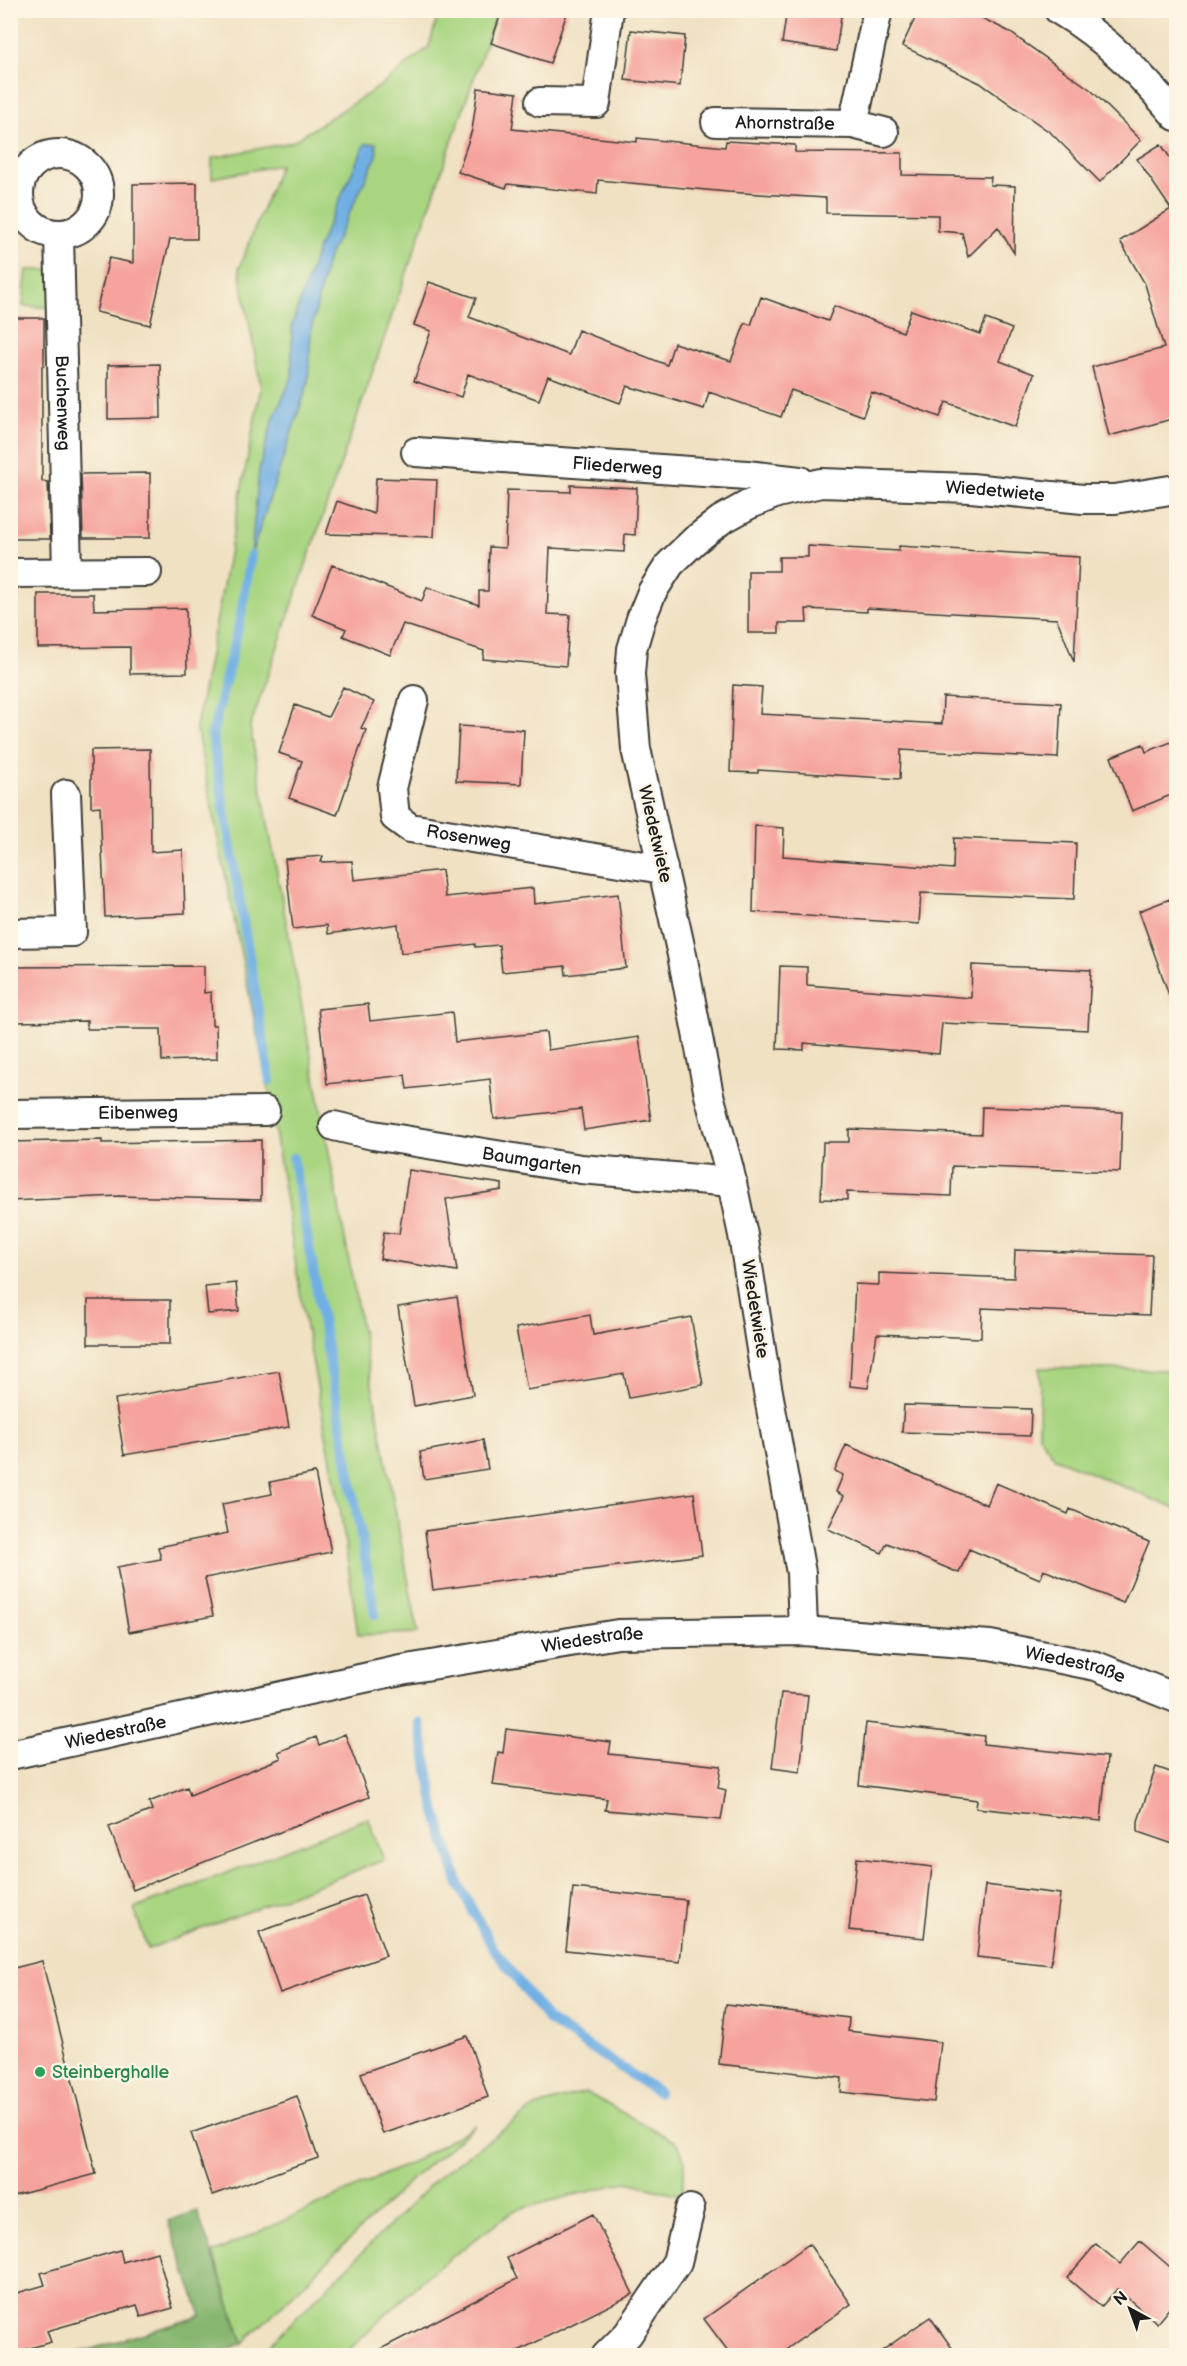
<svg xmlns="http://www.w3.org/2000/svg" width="1187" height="2366" viewBox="0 0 1187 2366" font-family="'Balsamiq Sans',sans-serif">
	<rect width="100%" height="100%" fill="#fcf5e5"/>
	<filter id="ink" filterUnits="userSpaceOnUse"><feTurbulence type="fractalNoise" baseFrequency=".0167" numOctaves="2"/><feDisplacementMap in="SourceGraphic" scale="12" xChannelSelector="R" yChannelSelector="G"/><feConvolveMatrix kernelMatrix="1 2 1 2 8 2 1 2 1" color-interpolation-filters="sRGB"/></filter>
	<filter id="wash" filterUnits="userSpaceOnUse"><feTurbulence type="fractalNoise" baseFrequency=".008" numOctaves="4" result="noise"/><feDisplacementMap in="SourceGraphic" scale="24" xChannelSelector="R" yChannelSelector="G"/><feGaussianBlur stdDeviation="1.35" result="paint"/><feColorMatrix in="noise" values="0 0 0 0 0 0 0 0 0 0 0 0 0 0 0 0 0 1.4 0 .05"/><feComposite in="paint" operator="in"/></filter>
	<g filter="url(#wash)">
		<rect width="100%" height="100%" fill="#f0e1c3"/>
		<path fill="#a9d581" stroke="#62784e" stroke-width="1.5" d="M 439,11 L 497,11 L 250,727 L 418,1633 L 358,1635 L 341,1514 L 303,1311 L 270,1099 L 196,728 L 261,387 L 239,268 L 280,165 L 212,178 L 212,158 L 292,142 L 379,87 L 429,47 Z
			M 27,270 L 60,270 L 61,308 L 23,306 Z
			M 1040,1368 L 1176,1370 L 1176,1509 L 1055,1458 L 1039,1436 Z
			M 368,1818 L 384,1860 L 148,1949 L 134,1909 Z
			M 585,2092 L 678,2143 L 685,2161 L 682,2195 L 626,2182 L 515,2210 L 429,2274 L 348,2351 L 339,2356 L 259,2355 L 439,2176 L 535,2107 Z
			M 476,2125 L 414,2177 L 243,2343 L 213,2253 L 416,2160 Z"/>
		<path fill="#86b66f" stroke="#516946" stroke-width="1.5" d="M 197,2211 L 243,2343 L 211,2355 L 72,2355 L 201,2316 L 168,2221 Z"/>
		<path fill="#70afe3" stroke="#466680" stroke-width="1.5" d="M 376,143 L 377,155 L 327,260 L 311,331 L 308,383 L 251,555 L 259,470 L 272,422 L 292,377 L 292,325 L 319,245 L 365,144 Z"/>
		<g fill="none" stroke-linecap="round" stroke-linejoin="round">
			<path stroke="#70afe3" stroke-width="10" d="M 251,555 L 240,620 L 212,735 L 270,1081
				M 293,1158 L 375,1614
				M 420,1723 L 435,1809 L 459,1885 L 493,1948 L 548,2020 L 658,2092"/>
		</g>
		<g id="blocks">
			<path fill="#f5a39c" d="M 502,10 L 568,10 L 550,63 L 491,43 Z
				M 787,10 L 842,10 L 836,51 L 782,43 Z
				M 919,10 L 966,10 L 1008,31 L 1091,90 L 1141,140 L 1100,182 L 1051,133 L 980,83 L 902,46 Z
				M 631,30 L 685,36 L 680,86 L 625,80 Z
				M 478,88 L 517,93 L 512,129 L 637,142 L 637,138 L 725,147 L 726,141 L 795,145 L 795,152 L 902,153 L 902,175 L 991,177 L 990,185 L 1015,186 L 1014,253 L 998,227 L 968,257 L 962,233 L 938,231 L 938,215 L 826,213 L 826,198 L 728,192 L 598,180 L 597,194 L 508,184 L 506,188 L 458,172 L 472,130 Z
				M 1161,144 L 1176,167 L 1176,418 L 1109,436 L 1092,367 L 1164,348 L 1145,284 L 1120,241 L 1171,209 L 1137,159 Z
				M 197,183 L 197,239 L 170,239 L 150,325 L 96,312 L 109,258 L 133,263 L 133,184 Z
				M 429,282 L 476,298 L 469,317 L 569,355 L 578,330 L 667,365 L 674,343 L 731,361 L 745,323 L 751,325 L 761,297 L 828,321 L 834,306 L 903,332 L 911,310 L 980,334 L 986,319 L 1012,329 L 1000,361 L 1034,374 L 1015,427 L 946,402 L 940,417 L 871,392 L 863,416 L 791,390 L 781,417 L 709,392 L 704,409 L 627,386 L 620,403 L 548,376 L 539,400 L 468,374 L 461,397 L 414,381 L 431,331 L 414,325 Z
				M 10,318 L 44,318 L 44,366 L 42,366 L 42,481 L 48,482 L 50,539 L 10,539 Z
				M 160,364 L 161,418 L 108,419 L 108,365 Z
				M 150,473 L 150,538 L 83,538 L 81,474 Z
				M 376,478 L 437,480 L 434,537 L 326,534 L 337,501 L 374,514 Z
				M 571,485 L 637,488 L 635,535 L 625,534 L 624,552 L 550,548 L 547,614 L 570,615 L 566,666 L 483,659 L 484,651 L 403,624 L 390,655 L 343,636 L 346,629 L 312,615 L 332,565 L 422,601 L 427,587 L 479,605 L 479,591 L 488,591 L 489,547 L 505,548 L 507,490 L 571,492 Z
				M 808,546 L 899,551 L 899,546 L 1079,557 L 1074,662 L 1057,619 L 867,608 L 867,612 L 806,609 L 807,623 L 779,623 L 779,633 L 748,633 L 748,571 L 779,571 L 779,557 L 808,557 Z
				M 38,594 L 93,594 L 94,610 L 186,608 L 187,673 L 130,674 L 130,647 L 38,648 Z
				M 733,685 L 762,687 L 760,714 L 942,724 L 943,697 L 1061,703 L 1058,758 L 901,750 L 900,779 L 758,770 L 758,773 L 730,772 Z
				M 343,687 L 374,702 L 361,728 L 366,730 L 337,815 L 289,798 L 302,761 L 279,753 L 295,705 L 328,717 Z
				M 459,726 L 524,730 L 521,784 L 456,781 Z
				M 1176,740 L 1176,793 L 1132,811 L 1111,757 L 1143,744 L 1146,752 Z
				M 150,749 L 151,852 L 183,850 L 185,913 L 105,917 L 100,806 L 91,807 L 91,750 Z
				M 755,826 L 784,828 L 783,856 L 953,869 L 954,838 L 1076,843 L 1074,899 L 921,893 L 919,924 L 753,912 Z
				M 323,856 L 321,862 L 352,861 L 354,880 L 442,870 L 445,897 L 533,888 L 534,904 L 618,894 L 626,968 L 566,975 L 565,966 L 502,972 L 499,945 L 475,947 L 475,944 L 401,953 L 398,924 L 328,934 L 327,925 L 293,929 L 285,859 Z
				M 1170,899 L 1176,915 L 1176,1006 L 1173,1006 L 1139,911 Z
				M 972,965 L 1091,970 L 1088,1030 L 942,1023 L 939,1054 L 804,1043 L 804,1050 L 777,1049 L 780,966 L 807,967 L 807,985 L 971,998 Z
				M 204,966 L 204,993 L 211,992 L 212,1025 L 216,1025 L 217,1059 L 162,1061 L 161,1029 L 87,1029 L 87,1021 L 10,1022 L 10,967 Z
				M 368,1004 L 370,1021 L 452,1012 L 455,1042 L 546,1032 L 548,1050 L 639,1037 L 651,1120 L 584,1130 L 581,1109 L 494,1119 L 490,1079 L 407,1089 L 405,1075 L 327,1084 L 318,1009 Z
				M 982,1107 L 1122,1112 L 1120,1172 L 952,1166 L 951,1196 L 847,1192 L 847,1200 L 821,1199 L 823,1142 L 849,1142 L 849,1129 L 981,1134 Z
				M 102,1140 L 102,1143 L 261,1140 L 261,1200 L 119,1196 L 10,1201 L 10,1142 Z
				M 409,1170 L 502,1184 L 502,1190 L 446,1199 L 457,1271 L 380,1259 L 384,1232 L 399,1234 Z
				M 1015,1250 L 1152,1255 L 1149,1315 L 982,1308 L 981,1338 L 877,1334 L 868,1388 L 850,1386 L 855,1284 L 879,1285 L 879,1273 L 1014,1278 Z
				M 236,1283 L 239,1311 L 208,1314 L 205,1286 Z
				M 457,1297 L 473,1395 L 414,1406 L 398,1307 Z
				M 88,1300 L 170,1300 L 170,1344 L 88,1344 Z
				M 590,1315 L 593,1335 L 691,1317 L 703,1385 L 629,1398 L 624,1374 L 527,1390 L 516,1328 Z
				M 279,1371 L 289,1427 L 124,1455 L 115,1399 Z
				M 904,1405 L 1031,1409 L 1030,1436 L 902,1432 Z
				M 483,1440 L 488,1469 L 424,1479 L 420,1452 Z
				M 846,1445 L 987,1505 L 996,1483 L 1068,1514 L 1070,1509 L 1149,1542 L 1123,1603 L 1044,1570 L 1040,1579 L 969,1549 L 959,1573 L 887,1543 L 882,1553 L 828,1529 L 844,1496 L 836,1492 L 843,1475 L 835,1471 Z
				M 315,1473 L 331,1552 L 205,1578 L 213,1616 L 129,1632 L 117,1567 L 161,1559 L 158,1547 L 228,1533 L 222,1504 L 272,1494 L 270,1482 Z
				M 694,1493 L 702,1555 L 433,1590 L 425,1531 Z
				M 781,1693 L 808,1695 L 800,1772 L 772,1768 Z
				M 866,1723 L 984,1736 L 983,1744 L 1107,1757 L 1101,1821 L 976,1808 L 977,1800 L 859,1785 Z
				M 506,1729 L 611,1742 L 609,1754 L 721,1766 L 718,1788 L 726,1790 L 721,1820 L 605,1810 L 607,1799 L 493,1785 L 498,1752 L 503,1753 Z
				M 345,1734 L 369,1797 L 133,1890 L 109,1827 L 152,1810 L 149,1802 L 187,1787 L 190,1795 L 281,1758 L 278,1752 L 316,1737 L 319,1745 Z
				M 1156,1767 L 1176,1774 L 1176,1845 L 1138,1832 L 1138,1821 Z
				M 857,1858 L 932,1867 L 924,1938 L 849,1930 Z
				M 985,1885 L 1060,1894 L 1051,1965 L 977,1957 Z
				M 573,1888 L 686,1900 L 680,1962 L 566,1950 Z
				M 364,1895 L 386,1956 L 280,1993 L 259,1932 Z
				M 42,1961 L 96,2174 L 10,2197 L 10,1969 Z
				M 726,2004 L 849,2018 L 848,2031 L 941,2042 L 934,2102 L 841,2092 L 842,2078 L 719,2064 Z
				M 467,2036 L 488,2097 L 383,2134 L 361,2073 Z
				M 297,2096 L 318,2158 L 212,2195 L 191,2133 Z
				M 593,2214 L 633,2294 L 510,2355 L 369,2355 L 517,2279 L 507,2258 Z
				M 1140,2241 L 1176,2272 L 1176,2300 L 1157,2323 L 1117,2289 L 1101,2307 L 1067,2278 L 1096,2244 L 1120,2264 Z
				M 809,2244 L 851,2304 L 778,2355 L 731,2355 L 704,2319 Z
				M 120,2250 L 123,2262 L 157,2252 L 173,2308 L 141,2317 L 137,2305 L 47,2331 L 51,2342 L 10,2354 L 10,2295 L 45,2285 L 41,2273 Z
				M 930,2317 L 957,2355 L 876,2355 Z"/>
		</g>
	</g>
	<g filter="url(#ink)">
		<use href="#blocks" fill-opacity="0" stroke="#3c3a35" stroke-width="1.5"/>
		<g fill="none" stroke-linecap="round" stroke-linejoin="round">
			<g stroke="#3c3a35" stroke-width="32">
				<g id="minor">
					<path d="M 1059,10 C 1108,39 1140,74 1176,116"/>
					<path d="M 540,102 L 596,103 L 609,10"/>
					<path id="s1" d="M 716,122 L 853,124 L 878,10"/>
					<path d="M 853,124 L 884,132"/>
					<circle cx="59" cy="194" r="40"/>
					<path id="s2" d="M 59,235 L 67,572"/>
					<path id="s3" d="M 416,452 L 747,475 L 800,481"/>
					<path d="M 10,573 L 147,572"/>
					<path id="s4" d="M 414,700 L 392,788 L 395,817 L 410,828 L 663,869"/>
					<path d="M 10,933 L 72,932 L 66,794"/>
					<path id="s5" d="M 10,1114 L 265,1111"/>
					<path id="s6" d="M 334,1126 L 373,1135 L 581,1169 L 732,1182"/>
					<path id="s7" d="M 803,1631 L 801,1573 L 766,1381 L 743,1235 L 729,1169 L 709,1095 L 682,955 L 636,749 L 630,674 L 632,649 L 641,619 L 652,592 L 670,564 L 694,541 L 721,520 L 748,505 L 777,493 L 821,483 L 971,488 L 1083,499 L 1115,499 L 1176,489"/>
					<path id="s8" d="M 10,1755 L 401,1670 L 618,1634 L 803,1631 L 990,1645 L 1096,1666 L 1176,1698"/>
					<path d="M 606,2356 L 628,2334 L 677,2262 L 690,2209"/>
				</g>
			</g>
			<use href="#minor" stroke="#fff" stroke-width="28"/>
		</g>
	</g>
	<circle fill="#2e9e5b" stroke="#fcf5e5" stroke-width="2" cx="40" cy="2072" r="6"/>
	<g text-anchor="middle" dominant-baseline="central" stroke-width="5" stroke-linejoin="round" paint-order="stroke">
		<g font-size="18" fill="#1c1c1c" stroke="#fcf5e5">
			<text stroke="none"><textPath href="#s1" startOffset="69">Ahornstraße</textPath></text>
			<text stroke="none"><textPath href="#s2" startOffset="168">Buchenweg</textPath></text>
			<text stroke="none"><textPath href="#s3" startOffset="202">Fliederweg</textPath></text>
			<text stroke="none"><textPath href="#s7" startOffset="1442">Wiedetwiete</textPath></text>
			<text transform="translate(655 834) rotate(77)">Wiedetwiete</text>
			<text stroke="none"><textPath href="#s4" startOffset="198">Rosenweg</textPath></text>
			<text stroke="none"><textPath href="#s5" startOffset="128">Eibenweg</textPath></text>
			<text stroke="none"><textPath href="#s6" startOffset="201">Baumgarten</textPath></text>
			<text transform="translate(755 1309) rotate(81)">Wiedetwiete</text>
			<text stroke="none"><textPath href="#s8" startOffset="594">Wiedestraße</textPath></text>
			<text stroke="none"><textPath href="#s8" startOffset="1080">Wiedestraße</textPath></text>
			<text stroke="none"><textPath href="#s8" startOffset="108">Wiedestraße</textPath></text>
		</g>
		<g font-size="18" fill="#27864d" stroke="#fcf5e5" text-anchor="start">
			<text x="52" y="2072">Steinberghalle</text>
		</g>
	</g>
	<rect width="1187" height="2366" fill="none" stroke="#fcf5e5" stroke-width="36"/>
	<g transform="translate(1130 2309) rotate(319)" stroke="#fcf5e5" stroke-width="4.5" paint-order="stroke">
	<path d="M0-4.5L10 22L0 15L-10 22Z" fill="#1c1c1c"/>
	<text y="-9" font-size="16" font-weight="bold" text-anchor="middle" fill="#1c1c1c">N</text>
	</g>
</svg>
